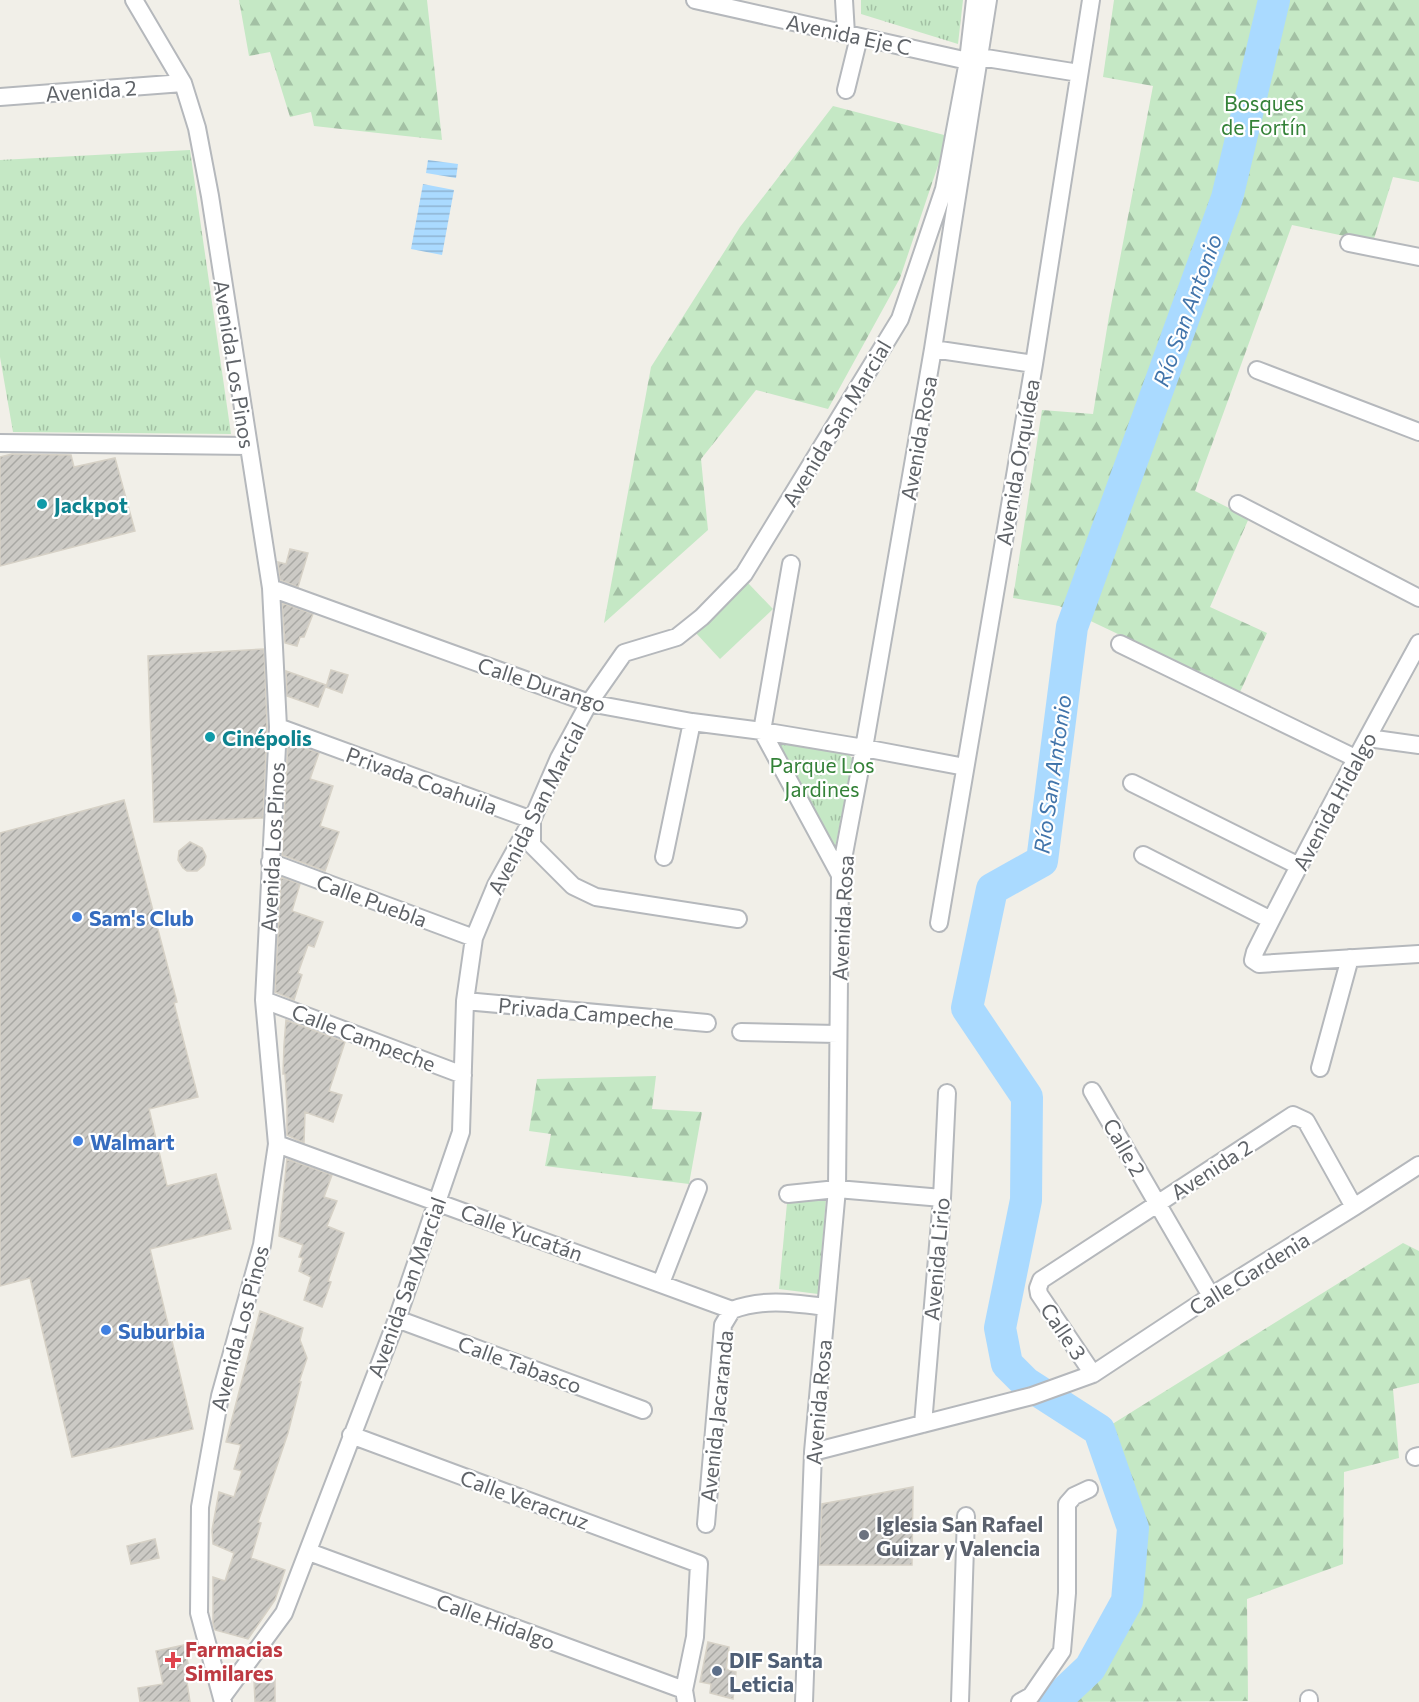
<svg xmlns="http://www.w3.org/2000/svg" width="1419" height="1702" viewBox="0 0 1419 1702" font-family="Commissioner,sans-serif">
	<defs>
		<pattern id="grass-tufts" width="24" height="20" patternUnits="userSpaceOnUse" patternTransform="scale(1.5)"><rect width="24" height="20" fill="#c5e8c5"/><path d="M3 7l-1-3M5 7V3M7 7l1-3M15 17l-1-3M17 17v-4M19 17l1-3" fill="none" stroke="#a3c0a4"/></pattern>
		<pattern id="forest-firs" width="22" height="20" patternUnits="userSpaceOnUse" patternTransform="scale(1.5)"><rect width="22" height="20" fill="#c5e8c5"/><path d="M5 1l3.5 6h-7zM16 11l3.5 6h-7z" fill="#a3c0a4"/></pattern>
		<pattern id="water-rules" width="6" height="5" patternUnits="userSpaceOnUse" patternTransform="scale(1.5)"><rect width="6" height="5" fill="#aadaff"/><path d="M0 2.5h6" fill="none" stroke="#8eb4d2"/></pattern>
		<pattern id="building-hatch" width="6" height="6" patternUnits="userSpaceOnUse" patternTransform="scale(1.5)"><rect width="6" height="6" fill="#cccac5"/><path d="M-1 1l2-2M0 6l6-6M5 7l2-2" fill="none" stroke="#a9a8a4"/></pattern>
	</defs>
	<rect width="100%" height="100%" fill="#f1efe8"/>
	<path fill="url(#grass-tufts)" d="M 861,0 L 963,0 L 958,44 L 861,14 Z
		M 190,150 L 231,434 L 13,432 L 0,357 L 0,160 Z
		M 784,743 L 847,753 L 853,759 L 835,848 L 777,752 L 780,746 Z
		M 826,1199 L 818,1294 L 779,1289 L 787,1203 Z"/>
	<path fill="url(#forest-firs)" d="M 239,0 L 427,0 L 442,140 L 314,126 L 311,112 L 290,117 L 270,52 L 249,56 Z
		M 1114,0 L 1419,0 L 1419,182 L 1393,177 L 1373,242 L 1292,225 L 1195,491 L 1249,518 L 1210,607 L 1267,633 L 1240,692 L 1059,606 L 1013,598 L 1042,410 L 1093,414 L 1109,316 L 1153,86 L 1103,77 Z
		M 833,106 L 948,136 L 900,278 L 828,409 L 756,390 L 701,459 L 708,530 L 604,623 L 651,367 L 740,227 Z
		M 656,1076 L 652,1109 L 702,1112 L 689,1184 L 545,1166 L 551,1134 L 529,1131 L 537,1079 Z
		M 1403,1243 L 1419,1251 L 1419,1383 L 1393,1389 L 1399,1458 L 1344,1472 L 1343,1564 L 1247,1599 L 1248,1701 L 1046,1702 L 1081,1663 L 1118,1600 L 1119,1530 L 1092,1430 L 1114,1423 Z"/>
	<path fill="#c5e8c5" d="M 748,583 L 773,609 L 720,659 L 695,632 Z"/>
	<path fill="url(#water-rules)" d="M 428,160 L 458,164 L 456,178 L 426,173 Z
		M 423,184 L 454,190 L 442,255 L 411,249 Z"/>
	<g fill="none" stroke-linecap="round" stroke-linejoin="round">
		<path stroke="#aadaff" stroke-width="32" d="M 1054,1702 L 1090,1668 L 1127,1601 L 1133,1528 L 1099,1430 L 1026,1383 L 1007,1364 L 1000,1328 L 1026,1200 L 1027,1097 L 967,1008 L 992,889 L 1042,861 L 1072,627 L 1227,198 L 1274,0"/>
	</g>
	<path fill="url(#building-hatch)" stroke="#d6d1c6" stroke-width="1.5" d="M 12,454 L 71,455 L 74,467 L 115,458 L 135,531 L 0,566 L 0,457 Z
		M 290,549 L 308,553 L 298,587 L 280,580 L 278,562 L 286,564 Z
		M 282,603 L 313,614 L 304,637 L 300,637 L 297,646 L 285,643 Z
		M 264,649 L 267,727 L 263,818 L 154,822 L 148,656 Z
		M 331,670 L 348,675 L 342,693 L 326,687 Z
		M 286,671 L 326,685 L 318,707 L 287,696 Z
		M 288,742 L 319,753 L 310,779 L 333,786 L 320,826 L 339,832 L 325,871 L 282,855 Z
		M 124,800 L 177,1002 L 174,1003 L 198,1097 L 149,1109 L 167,1186 L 216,1174 L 231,1229 L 150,1249 L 193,1429 L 72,1457 L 30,1278 L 0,1286 L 0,833 Z
		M 190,842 L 202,848 L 206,856 L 204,865 L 197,871 L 187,871 L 183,868 L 178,860 L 179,851 Z
		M 281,877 L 300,884 L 292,911 L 323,922 L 314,947 L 308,945 L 298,973 L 302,975 L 294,1000 L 275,992 Z
		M 286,1020 L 345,1042 L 329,1091 L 342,1095 L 333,1122 L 305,1112 L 304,1143 L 287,1135 L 287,1106 L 285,1074 L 283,1074 L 284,1045 Z
		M 287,1159 L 332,1175 L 324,1197 L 337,1201 L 327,1226 L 344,1233 L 328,1281 L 331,1282 L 322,1307 L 304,1300 L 311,1277 L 299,1271 L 303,1258 L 299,1257 L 303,1245 L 279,1236 Z
		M 260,1311 L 303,1328 L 300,1340 L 307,1358 L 299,1382 L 301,1382 L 288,1433 L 258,1522 L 261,1523 L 251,1558 L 285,1570 L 275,1600 L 248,1639 L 215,1630 L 213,1624 L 213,1577 L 225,1581 L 234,1553 L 213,1544 L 212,1530 L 219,1492 L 234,1497 L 242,1471 L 234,1469 L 241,1445 L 226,1442 Z
		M 913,1487 L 912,1565 L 819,1565 L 822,1504 Z
		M 155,1539 L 159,1558 L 131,1564 L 127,1546 Z
		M 708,1642 L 729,1647 L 726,1669 L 736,1672 L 733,1699 L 710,1693 L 711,1684 L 700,1682 Z
		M 184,1645 L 189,1668 L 185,1669 L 190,1702 L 140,1702 L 138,1688 L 163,1684 L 156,1651 Z
		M 275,1679 L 275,1702 L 255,1702 L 254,1680 Z"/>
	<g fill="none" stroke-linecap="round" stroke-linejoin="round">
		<g stroke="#b5b8bc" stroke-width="20">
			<path id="street" d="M 134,0 L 183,83 L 197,128 L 210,196 L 271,588 L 278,727 L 264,1000 L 277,1144 L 262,1245 L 220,1396 L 200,1507 L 199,1613 L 223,1702
				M 695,0 L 968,61
				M 844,0 L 846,34
				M 980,57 L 1079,73
				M 846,90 L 859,37
				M 0,97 L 183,83
				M 1349,243 L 1419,257
				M 933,349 L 1034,364
				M 1257,370 L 1419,432
				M 0,443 L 248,446
				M 1238,504 L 1419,598
				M 791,564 L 762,731 L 840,875
				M 271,588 L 589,703 L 692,722 L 762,731 L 864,748 L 965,767
				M 1419,643 C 1363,745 1307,848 1255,952 L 1253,960 L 1259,964 L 1419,954
				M 1120,644 L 1355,758
				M 278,727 L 532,820 L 532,845 L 573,886 L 596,897 L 738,919
				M 1368,738 L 1419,745
				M 1132,783 L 1299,866
				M 1143,855 L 1271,920
				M 664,857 L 692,722
				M 270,862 L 474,938
				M 939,923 L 1034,364 L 1091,0
				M 264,1000 L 463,1075
				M 465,1001 L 707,1023
				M 741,1032 L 838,1034
				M 1320,1068 L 1350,958
				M 1092,1091 L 1211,1296
				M 277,1144 L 732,1310
				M 788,1194 L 837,1189 L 942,1198
				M 661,1283 L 698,1188
				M 732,1310 C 763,1298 794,1303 826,1307
				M 397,1319 L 643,1410
				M 1093,1374 L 1039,1294 L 1038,1288 L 1041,1280 L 1293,1115 L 1306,1121 L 1354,1207
				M 923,1424 L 942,1198 L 947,1093
				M 351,1435 L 699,1564 L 695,1637 L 684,1690 L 686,1702
				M 813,1452 L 1032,1396 L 1093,1374 L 1211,1296 L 1354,1207 L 1419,1165
				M 1415,1457 L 1419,1456
				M 706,1524 L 723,1325 L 732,1310
				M 309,1552 L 684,1690
				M 223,1696 L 284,1613 L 397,1319 L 461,1132 L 465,1001 L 474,938 L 496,885 L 532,820 L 559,758 L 589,703 L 624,653 L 677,637 L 702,617 L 744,574 L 900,319 L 944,189 L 968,61 L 975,0
				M 1309,1699 L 1309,1702
				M 804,1702 L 813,1452 L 837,1189 L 840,875 L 864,748 L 933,349 L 988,0
				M 960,1702 L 966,1516
				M 1020,1702 L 1031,1696 L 1062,1651 L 1067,1593 L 1067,1504 L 1074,1496 L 1089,1489"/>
		</g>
		<use href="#street" stroke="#fff" stroke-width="16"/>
	</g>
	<g fill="#0f9aa8" stroke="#fff" stroke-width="2">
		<circle cx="42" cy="504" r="6"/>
		<circle cx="210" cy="737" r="6"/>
	</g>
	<g fill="#3f7fe0" stroke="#fff" stroke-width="2">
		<circle cx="77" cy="917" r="6"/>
		<circle cx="78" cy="1141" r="6"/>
		<circle cx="106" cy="1330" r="6"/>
	</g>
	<circle fill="#6b7280" stroke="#fff" stroke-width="2" cx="864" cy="1535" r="6"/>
	<path fill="#e0444e" stroke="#fff" stroke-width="2" d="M170 1651h6v6h6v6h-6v6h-6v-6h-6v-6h6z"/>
	<circle fill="#5c6f8a" stroke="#fff" stroke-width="2" cx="717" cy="1671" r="6"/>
	<g text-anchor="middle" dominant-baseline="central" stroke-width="4.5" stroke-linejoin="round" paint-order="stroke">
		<g font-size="21" fill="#5f6368" stroke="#fff">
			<text transform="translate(849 34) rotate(12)">Avenida Eje C</text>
			<text transform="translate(91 90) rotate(-4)">Avenida 2</text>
			<text transform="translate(235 364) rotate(81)">Avenida Los Pinos</text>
			<text transform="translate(836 423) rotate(-59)">Avenida San Marcial</text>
			<text transform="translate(918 438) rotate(-80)">Avenida Rosa</text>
			<text transform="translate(1017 462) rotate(-80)">Avenida Orquídea</text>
			<text transform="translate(542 684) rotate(18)">Calle Durango</text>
			<text transform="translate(422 780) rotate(20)">Privada Coahuila</text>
			<text transform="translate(1334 801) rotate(-62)">Avenida Hidalgo</text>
			<text transform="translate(536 808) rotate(-63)">Avenida San Marcial</text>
			<text transform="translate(272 847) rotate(-87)">Avenida Los Pinos</text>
			<text transform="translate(372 900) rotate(20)">Calle Puebla</text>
			<text transform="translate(842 918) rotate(-87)">Avenida Rosa</text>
			<text transform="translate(586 1012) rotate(5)">Privada Campeche</text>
			<text transform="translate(364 1037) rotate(21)">Calle Campeche</text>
			<text transform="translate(1125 1147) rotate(60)">Calle 2</text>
			<text transform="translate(1211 1169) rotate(-33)">Avenida 2</text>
			<text transform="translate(522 1232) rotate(20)">Calle Yucatán</text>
			<text transform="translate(936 1259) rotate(-85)">Avenida Lirio</text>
			<text transform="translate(1249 1273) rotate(-32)">Calle Gardenia</text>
			<text transform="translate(406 1287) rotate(-70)">Avenida San Marcial</text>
			<text transform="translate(239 1328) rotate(-75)">Avenida Los Pinos</text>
			<text transform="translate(1064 1331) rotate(56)">Calle 3</text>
			<text transform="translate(520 1364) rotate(20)">Calle Tabasco</text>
			<text transform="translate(818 1402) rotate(-85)">Avenida Rosa</text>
			<text transform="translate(716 1416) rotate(-84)">Avenida Jacaranda</text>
			<text transform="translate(525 1499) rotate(20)">Calle Veracruz</text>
			<text transform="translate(496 1621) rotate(20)">Calle Hidalgo</text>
		</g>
		<g font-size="21" fill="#348238" stroke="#fff">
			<text x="1264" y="102">Bosques<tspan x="1264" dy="24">de Fortín</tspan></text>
			<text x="822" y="764">Parque Los<tspan x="822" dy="24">Jardines</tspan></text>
		</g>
		<g font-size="21" font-weight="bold" fill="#0d838f" stroke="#fff" text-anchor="start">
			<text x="54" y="504">Jackpot</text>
			<text x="222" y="737">Cinépolis</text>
		</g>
		<g font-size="21" font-weight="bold" fill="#366cbe" stroke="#fff" text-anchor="start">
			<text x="89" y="917">Sam's Club</text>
			<text x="90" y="1141">Walmart</text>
			<text x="118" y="1330">Suburbia</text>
		</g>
		<g font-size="21" font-weight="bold" fill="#5b616d" stroke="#fff" text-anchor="start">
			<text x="876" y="1523">Iglesia San Rafael<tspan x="876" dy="24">Guizar y Valencia</tspan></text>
		</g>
		<g font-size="21" font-weight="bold" fill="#be3a42" stroke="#fff" text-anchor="start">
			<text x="185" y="1648">Farmacias<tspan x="185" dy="24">Similares</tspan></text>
		</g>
		<g font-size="21" font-weight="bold" fill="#4e5e75" stroke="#fff" text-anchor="start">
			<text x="729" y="1659">DIF Santa<tspan x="729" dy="24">Leticia</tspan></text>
		</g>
		<g font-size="22" font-style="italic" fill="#4174aa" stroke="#fff">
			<text transform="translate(1187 310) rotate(-70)">Río San Antonio</text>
			<text transform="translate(1052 774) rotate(-82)">Río San Antonio</text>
		</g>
	</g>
</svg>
